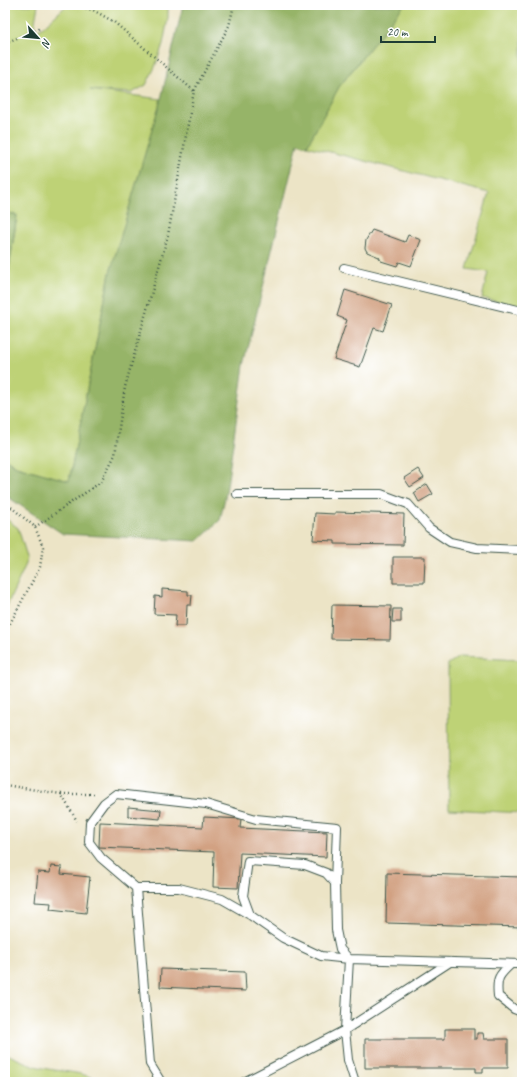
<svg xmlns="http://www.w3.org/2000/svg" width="527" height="1087" viewBox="0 0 527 1087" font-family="Caveat,sans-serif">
	<rect width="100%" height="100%" fill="#fff"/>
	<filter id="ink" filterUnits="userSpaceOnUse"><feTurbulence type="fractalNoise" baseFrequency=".025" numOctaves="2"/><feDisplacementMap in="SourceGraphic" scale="8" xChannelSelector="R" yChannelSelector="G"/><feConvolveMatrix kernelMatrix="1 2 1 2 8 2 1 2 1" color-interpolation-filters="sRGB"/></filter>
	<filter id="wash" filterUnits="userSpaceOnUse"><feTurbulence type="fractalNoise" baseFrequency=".012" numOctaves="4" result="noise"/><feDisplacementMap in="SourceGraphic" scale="16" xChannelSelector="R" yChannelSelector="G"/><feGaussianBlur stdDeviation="0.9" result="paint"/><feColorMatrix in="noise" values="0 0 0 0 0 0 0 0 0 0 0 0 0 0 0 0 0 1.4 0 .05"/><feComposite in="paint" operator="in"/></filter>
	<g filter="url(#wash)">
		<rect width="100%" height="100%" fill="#ece4c6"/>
		<path fill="#bed276" stroke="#6e8855" d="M 5,5 L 38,5 L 33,33 L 42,28 L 67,5 L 168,5 L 168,18 L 163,44 L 155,67 L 146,85 L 132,93 L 90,90 L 161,99 L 110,273 L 69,481 L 16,466 L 5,458 L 5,296 L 17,216 L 5,212 Z
			M 404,5 L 522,5 L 522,307 L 482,298 L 488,272 L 467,269 L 489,193 L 307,146 L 339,87 Z
			M 5,518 L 18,528 L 27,557 L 26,564 L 5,610 Z
			M 459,657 L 522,660 L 522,813 L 449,809 L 448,664 Z
			M 5,1053 C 17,1059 30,1065 43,1068 C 59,1072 86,1071 99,1082 L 5,1082 Z"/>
		<path fill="#96b467" stroke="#5a784e" d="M 183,5 L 404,5 L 339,87 L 307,146 L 298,143 L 244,365 L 226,493 L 220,520 L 198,541 L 63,534 L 5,495 L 5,458 L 16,466 L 69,481 L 110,273 L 161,99 Z
			M 5,212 L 17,215 L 5,296 Z"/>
		<g id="blocks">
			<path fill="#d2a182" d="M 372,230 L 405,242 L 408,235 L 421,240 L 411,266 L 399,262 L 397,266 L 381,261 L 379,257 L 367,252 L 365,248 L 366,240 Z
				M 345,290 L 392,305 L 383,331 L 374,328 L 360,367 L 334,359 L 347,320 L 337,316 Z
				M 418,469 L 424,478 L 410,487 L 404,478 Z
				M 427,484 L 433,494 L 419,502 L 414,493 Z
				M 335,512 L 404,514 L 403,545 L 335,544 L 335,541 L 313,540 L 315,513 L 335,514 Z
				M 393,557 L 425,557 L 424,583 L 393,583 Z
				M 162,589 L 188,591 L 188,595 L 192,595 L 191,605 L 187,605 L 186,626 L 175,626 L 176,615 L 154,614 L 155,596 L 162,597 Z
				M 332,605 L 391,606 L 390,640 L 331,639 Z
				M 393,609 L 401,609 L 401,622 L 392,622 Z
				M 128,807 L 161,810 L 160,819 L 128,816 Z
				M 204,817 L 241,819 L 240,828 L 327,832 L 326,857 L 240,853 L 238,888 L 213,887 L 214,852 L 99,847 L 100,822 L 203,827 Z
				M 51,866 L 62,867 L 61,874 L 90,877 L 86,913 L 50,909 L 51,903 L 35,902 L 38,872 L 50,873 Z
				M 387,873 L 522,877 L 522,927 L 386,923 Z
				M 161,969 L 245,972 L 246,991 L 160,987 Z
				M 445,1029 L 474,1029 L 474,1039 L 477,1039 L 477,1033 L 483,1033 L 484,1039 L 508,1039 L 508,1068 L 483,1068 L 483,1072 L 476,1072 L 476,1068 L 365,1068 L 365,1039 L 445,1039 Z"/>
		</g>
	</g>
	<g filter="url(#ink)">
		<use href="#blocks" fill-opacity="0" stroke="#3e564a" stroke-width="1"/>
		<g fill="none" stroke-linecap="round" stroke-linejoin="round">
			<g stroke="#3e564a" stroke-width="10">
				<path id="service" d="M 344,268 L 522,311
					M 237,494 L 381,494 L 408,504 L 429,528 L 450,542 L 477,548 L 522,550
					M 136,888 L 179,888 L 222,899 L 250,915 L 283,938 L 321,956 L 349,959 L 522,964
					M 250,915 L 243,896 L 248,861 L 305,865 L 326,873 L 335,883 L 336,930 L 340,949 L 349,959 L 345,1030 L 348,1060 L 355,1082
					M 511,964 C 499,975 496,978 498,996 L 514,1009 L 522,1012
					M 161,1082 L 150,1064 L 136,888 L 101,858 L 89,842 L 90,822 L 104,803 L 116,794 L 206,804 L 256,819 L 337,827 L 335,883
					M 244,1082 L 345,1030 L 450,962"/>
			</g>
			<path stroke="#3e564a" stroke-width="2.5" stroke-dasharray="1 3" stroke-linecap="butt" d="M 70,5 L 93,10 L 114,22 L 194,91
				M 5,43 L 39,29
				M 5,502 L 35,527 L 43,547 L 40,567 L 5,633
				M 35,527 L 101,482 L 115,455 L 125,387 L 168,235 L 194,91 L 229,26 L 234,5
				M 5,785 L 61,794 L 77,821
				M 61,794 L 94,794"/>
			<use href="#service" stroke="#fff" stroke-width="8"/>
		</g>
	</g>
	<rect width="527" height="1087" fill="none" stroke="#fff" stroke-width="20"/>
	<g transform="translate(38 38) rotate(117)" stroke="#ffffff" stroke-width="3" paint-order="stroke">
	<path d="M0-3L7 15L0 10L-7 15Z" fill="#1f3d34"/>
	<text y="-6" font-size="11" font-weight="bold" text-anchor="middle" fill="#1f3d34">N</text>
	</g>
	<path d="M381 36v6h54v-6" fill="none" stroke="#1f3d34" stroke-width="2"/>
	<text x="387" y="36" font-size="12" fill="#1f3d34" stroke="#ffffff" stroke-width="3" paint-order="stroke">20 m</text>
</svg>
